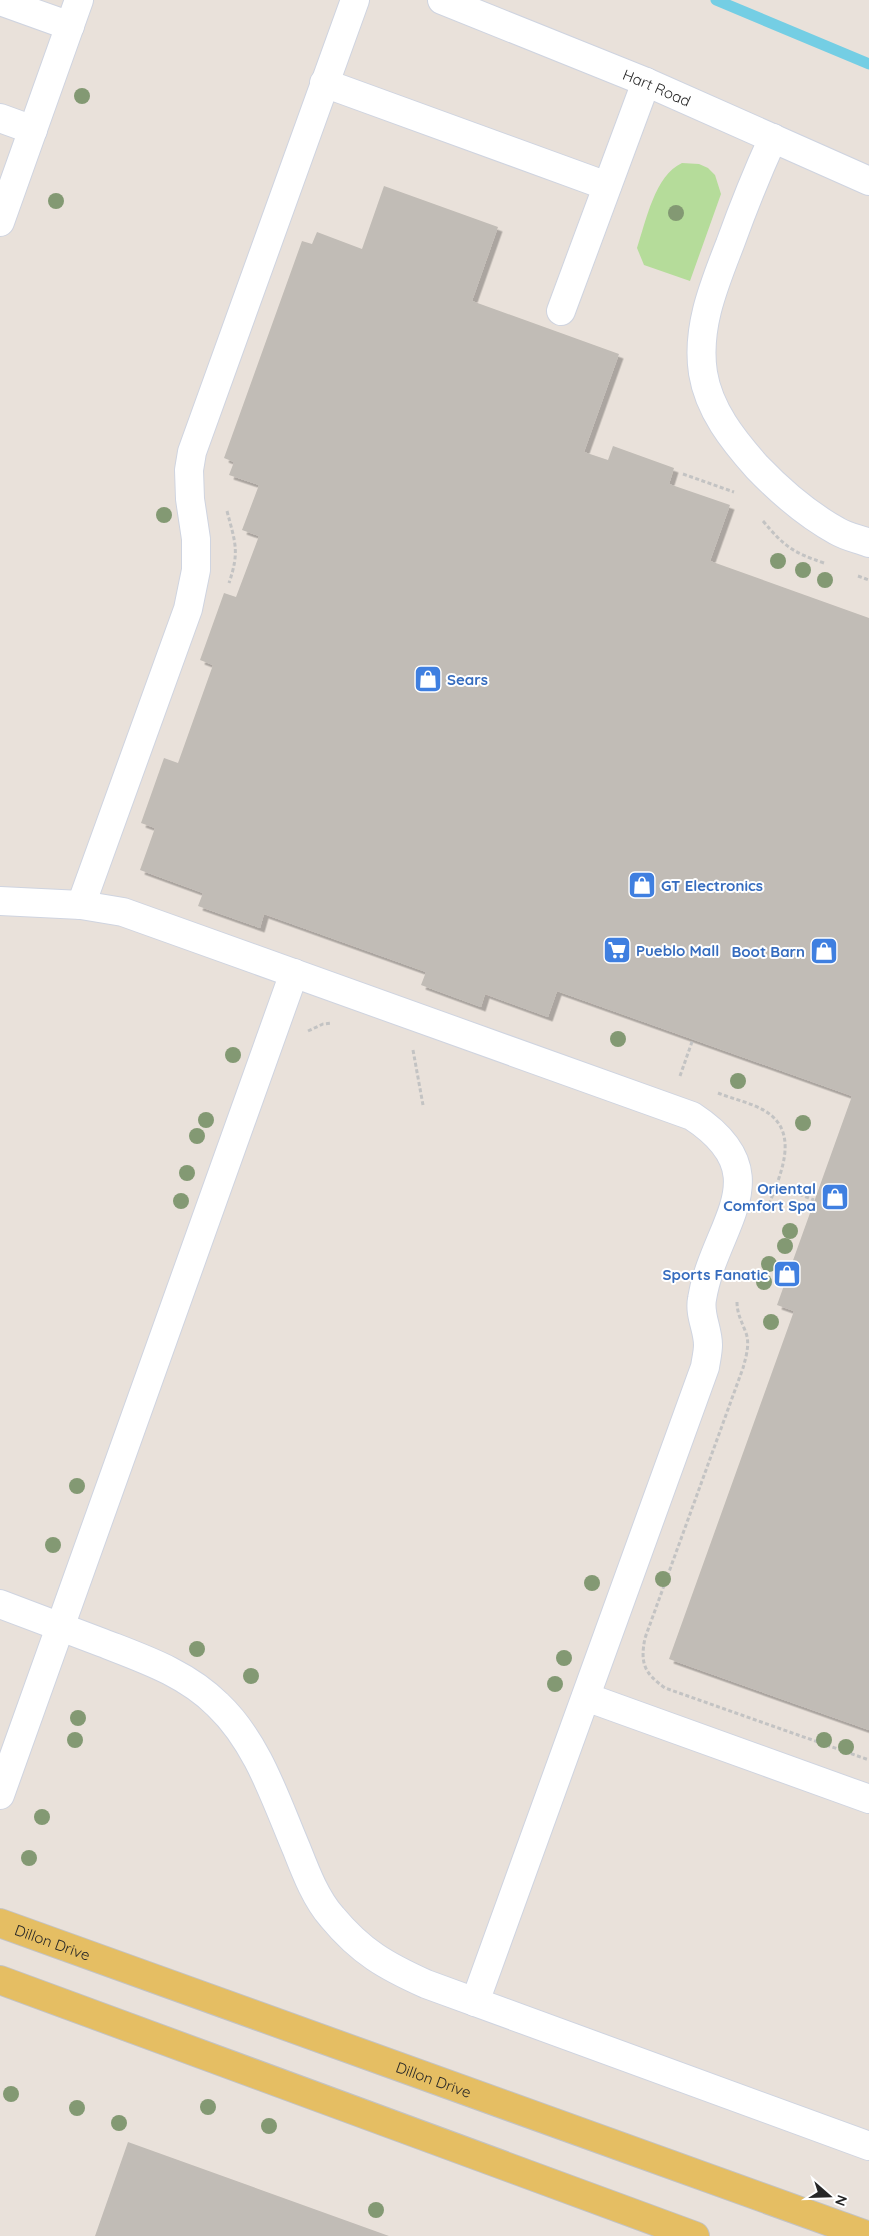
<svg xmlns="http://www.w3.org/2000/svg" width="869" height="2236" viewBox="0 0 869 2236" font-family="Quicksand,sans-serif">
	<defs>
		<filter id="shadow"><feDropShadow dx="4.5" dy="4.5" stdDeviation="0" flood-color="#0004"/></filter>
	</defs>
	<rect width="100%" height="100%" fill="#e9e1da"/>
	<path fill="#b5dc9a" d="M 682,163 L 699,164 L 708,168 L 715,175 L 721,194 L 690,281 L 644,265 L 637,248 C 646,221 655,175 682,163 Z"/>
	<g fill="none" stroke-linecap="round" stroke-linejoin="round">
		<path stroke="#74cee4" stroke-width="11" d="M 716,0 L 869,64"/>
	</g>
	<path fill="#c1bcb6" filter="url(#shadow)" d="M 384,186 L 498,227 L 472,301 L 619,354 L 584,452 L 608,460 L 613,446 L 674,468 L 669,484 L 730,505 L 710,561 L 869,618 L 869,1730 L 669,1659 L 794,1311 L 777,1305 L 852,1096 L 557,991 L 548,1017 L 485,994 L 481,1007 L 421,985 L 426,972 L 264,914 L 260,928 L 198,906 L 203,893 L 140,870 L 155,828 L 141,823 L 164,758 L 178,763 L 213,665 L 200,660 L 224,593 L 236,597 L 259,536 L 242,530 L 259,485 L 229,475 L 234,462 L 224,458 L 302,241 L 312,244 L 317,232 L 362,249 Z
		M 128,2142 L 389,2236 L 95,2236 Z"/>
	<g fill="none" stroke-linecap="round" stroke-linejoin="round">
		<g stroke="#cfd4e0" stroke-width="30">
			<g id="minor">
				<path id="s1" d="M 442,0 L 646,82 L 869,181"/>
				<path d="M 0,1 L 70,26"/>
				<path d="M 324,83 L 607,186"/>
				<path d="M 0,118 L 33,130"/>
				<path d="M 773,138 C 757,173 743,208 730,244 C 714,285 696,328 703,373 C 709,410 733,440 757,467 C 780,491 808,515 837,531 C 847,537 859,539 869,543"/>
				<path d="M 0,222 L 79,0"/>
				<path d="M 561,311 L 646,82"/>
				<path d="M 0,901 L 81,905 L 123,912 L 692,1116 C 782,1175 714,1224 702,1299 C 699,1315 708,1329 708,1345 C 708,1352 706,1360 705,1367 L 475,2002"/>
				<path d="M 81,905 L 188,609 L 196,570 L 196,539 L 190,499 L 189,470 L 192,452 L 355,0"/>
				<path d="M 0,1604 C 34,1617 69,1630 103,1643 C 144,1659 186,1673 218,1705 C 258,1743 276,1801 297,1850 C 306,1873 316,1899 332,1917 C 361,1952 386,1966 426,1984 L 869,2146"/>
				<path d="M 586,1697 L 869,1799"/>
				<path d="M 0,1795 L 294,973"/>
			</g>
		</g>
		<g stroke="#c3c3c3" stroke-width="30">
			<g id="major">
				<path id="s2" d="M 0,1923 L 869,2236"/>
				<path d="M 0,1980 L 695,2236"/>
			</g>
		</g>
		<path stroke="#c3c3c3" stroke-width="3" stroke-dasharray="4 2.5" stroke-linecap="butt" d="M 683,474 L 734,492
			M 227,511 C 235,542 240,551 229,583
			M 763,521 C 785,547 792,552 824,563
			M 858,576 L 869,580
			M 308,1031 L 323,1024 L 332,1023
			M 413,1050 L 423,1105
			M 680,1076 L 693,1039
			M 718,1093 C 733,1099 752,1103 765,1111 C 800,1132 781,1173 770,1202
			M 769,1188 L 776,1185 L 814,1200
			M 737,1302 C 737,1314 742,1322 746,1333 C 750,1344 746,1357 743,1368 L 645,1638 C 640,1663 644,1673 665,1688 L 869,1760"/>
		<use href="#minor" stroke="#fff" stroke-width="28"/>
		<use href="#major" stroke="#e5be63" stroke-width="28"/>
	</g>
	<g fill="#839973">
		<circle cx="82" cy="96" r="8"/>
		<circle cx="56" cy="201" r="8"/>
		<circle cx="676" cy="213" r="8"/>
		<circle cx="164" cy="515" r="8"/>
		<circle cx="778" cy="561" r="8"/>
		<circle cx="803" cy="570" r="8"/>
		<circle cx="825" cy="580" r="8"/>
		<circle cx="618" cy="1039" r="8"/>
		<circle cx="233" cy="1055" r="8"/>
		<circle cx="738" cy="1081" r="8"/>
		<circle cx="206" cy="1120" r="8"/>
		<circle cx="803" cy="1123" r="8"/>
		<circle cx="197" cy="1136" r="8"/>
		<circle cx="187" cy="1173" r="8"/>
		<circle cx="181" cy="1201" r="8"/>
		<circle cx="790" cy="1231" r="8"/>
		<circle cx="785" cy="1246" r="8"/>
		<circle cx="769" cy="1264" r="8"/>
		<circle cx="764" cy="1282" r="8"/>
		<circle cx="771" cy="1322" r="8"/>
		<circle cx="77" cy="1486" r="8"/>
		<circle cx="53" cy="1545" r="8"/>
		<circle cx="663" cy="1579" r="8"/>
		<circle cx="592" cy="1583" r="8"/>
		<circle cx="197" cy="1649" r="8"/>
		<circle cx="564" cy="1658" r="8"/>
		<circle cx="251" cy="1676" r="8"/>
		<circle cx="555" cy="1684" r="8"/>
		<circle cx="78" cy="1718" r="8"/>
		<circle cx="75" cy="1740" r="8"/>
		<circle cx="824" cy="1740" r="8"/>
		<circle cx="846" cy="1747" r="8"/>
		<circle cx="42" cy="1817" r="8"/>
		<circle cx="29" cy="1858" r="8"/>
		<circle cx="11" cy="2094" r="8"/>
		<circle cx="208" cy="2107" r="8"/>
		<circle cx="77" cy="2108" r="8"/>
		<circle cx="119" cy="2123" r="8"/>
		<circle cx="269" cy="2126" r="8"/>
		<circle cx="376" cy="2210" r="8"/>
	</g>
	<defs>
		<g id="shop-square" transform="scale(1.4375)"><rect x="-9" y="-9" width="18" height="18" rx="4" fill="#3f7fe0" stroke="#fff"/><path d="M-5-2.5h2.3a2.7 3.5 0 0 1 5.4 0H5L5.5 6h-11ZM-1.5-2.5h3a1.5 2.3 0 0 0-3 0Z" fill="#fff"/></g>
		<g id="supermarket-square" transform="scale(1.4375)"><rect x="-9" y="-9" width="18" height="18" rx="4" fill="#3f7fe0" stroke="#fff"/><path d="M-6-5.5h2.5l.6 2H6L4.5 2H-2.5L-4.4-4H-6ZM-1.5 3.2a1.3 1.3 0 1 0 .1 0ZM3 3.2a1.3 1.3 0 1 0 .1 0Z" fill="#fff"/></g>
	</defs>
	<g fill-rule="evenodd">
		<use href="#shop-square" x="428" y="679"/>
		<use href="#shop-square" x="642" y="885"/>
		<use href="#supermarket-square" x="617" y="950"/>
		<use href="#shop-square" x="824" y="951"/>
		<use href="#shop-square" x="835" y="1197"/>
		<use href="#shop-square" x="787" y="1274"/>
	</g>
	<g text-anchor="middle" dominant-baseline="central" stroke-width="4" stroke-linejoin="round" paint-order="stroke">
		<g font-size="15" fill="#272727" stroke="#fff">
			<text stroke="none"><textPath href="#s1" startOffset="232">Hart Road</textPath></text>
			<text stroke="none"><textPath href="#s2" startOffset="56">Dillon Drive</textPath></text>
			<text stroke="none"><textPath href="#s2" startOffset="461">Dillon Drive</textPath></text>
		</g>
		<g font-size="15" font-weight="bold" fill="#366cbe" stroke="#fff" text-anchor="start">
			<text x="447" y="679">Sears</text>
			<text x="661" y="885">GT Electronics</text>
			<text x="636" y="950">Pueblo Mall</text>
			<text x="805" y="951" text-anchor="end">Boot Barn</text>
			<text x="816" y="1188" text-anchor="end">Oriental<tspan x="816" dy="17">Comfort Spa</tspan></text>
			<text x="768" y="1274" text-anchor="end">Sports Fanatic</text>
		</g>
	</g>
	<g transform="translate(829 2196) rotate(110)" stroke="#ffffff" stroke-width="4" paint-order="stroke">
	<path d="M0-4L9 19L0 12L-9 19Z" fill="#272727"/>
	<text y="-8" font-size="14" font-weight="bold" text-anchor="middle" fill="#272727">N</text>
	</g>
</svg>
